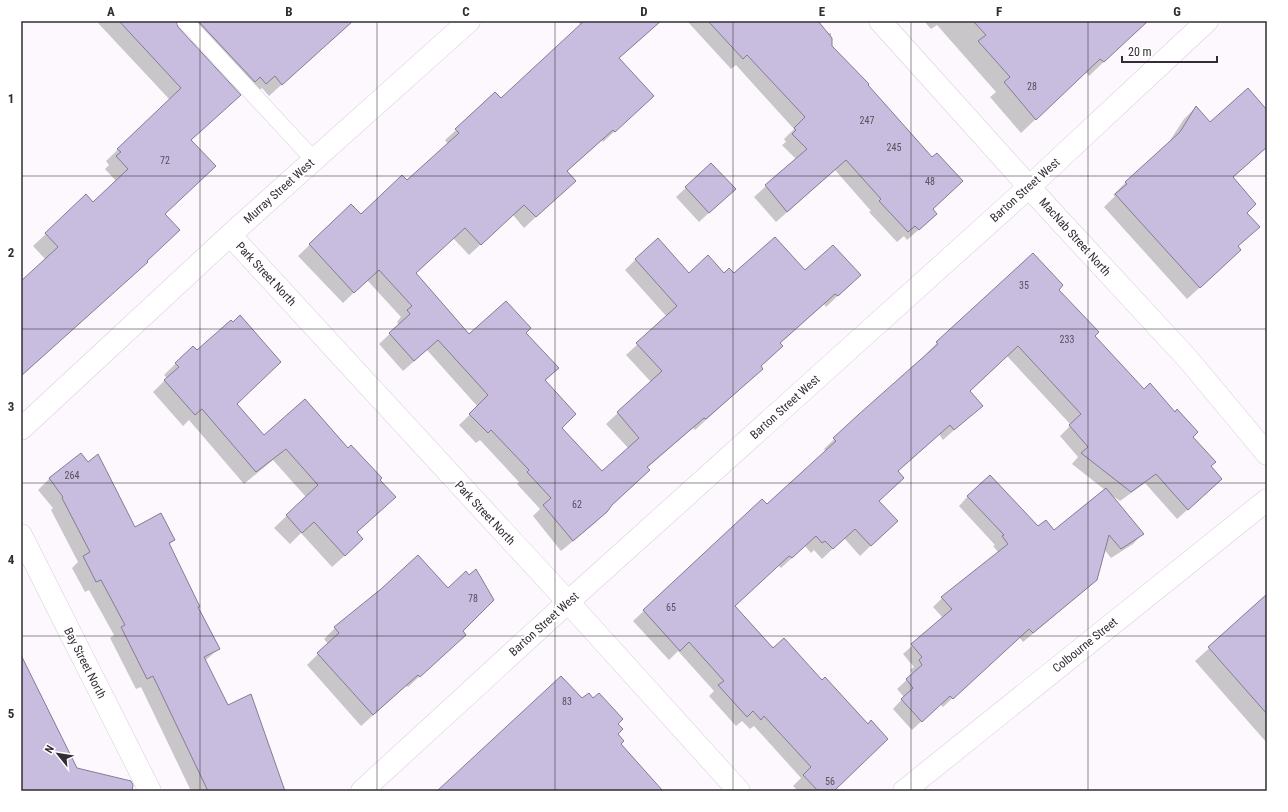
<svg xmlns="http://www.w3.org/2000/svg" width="1288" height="812" viewBox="0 0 1288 812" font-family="'Roboto Condensed',sans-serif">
	<rect width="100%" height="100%" fill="#fcf8fd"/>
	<path fill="#0003" d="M 100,21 L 352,21 L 269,96 L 262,88 L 253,95 L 180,26 L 175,23 L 190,141 L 164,215 L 21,376 L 21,283 L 46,260 L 33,246 L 86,196 L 93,203 L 116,181 L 105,169 L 109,165 L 106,161 L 170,100 L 98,23 Z
		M 577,21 L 661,21 L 618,59 L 653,96 L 603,142 L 602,140 L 566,172 L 564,191 L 524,228 L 513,215 L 469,255 L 453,238 L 415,274 L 469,335 L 525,333 L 558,368 L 545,381 L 561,428 L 602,472 L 629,449 L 606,424 L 651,382 L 626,355 L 667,317 L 625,270 L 636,259 L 689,274 L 734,275 L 805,272 L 848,286 L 826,307 L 824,304 L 779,344 L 782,346 L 760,367 L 762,369 L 751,379 L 695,430 L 693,428 L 647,468 L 649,470 L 638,481 L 609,507 L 595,523 L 561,551 L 533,516 L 540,509 L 517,484 L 519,482 L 480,440 L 476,443 L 459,425 L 478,407 L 427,350 L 403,371 L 379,344 L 399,325 L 397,322 L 401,317 L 367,280 L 343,303 L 298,256 L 351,205 L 361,216 L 407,181 L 448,144 L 445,140 L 456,130 L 501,99 L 581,25 Z
		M 687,21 L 810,21 L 821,33 L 831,33 L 831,46 L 932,210 L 924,225 L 907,240 L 904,236 L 897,242 L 869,212 L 871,211 L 835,170 L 776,222 L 754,197 L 796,159 L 782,145 L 786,142 L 784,139 L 794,129 L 736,65 L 731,69 Z
		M 924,21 L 1147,21 L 1089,76 L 1086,72 L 1021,133 L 990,97 L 996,92 L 937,25 L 931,29 Z
		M 1196,107 L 1210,123 L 1267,111 L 1267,147 L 1232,178 L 1246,213 L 1246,239 L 1237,247 L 1228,262 L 1187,299 L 1104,207 L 1115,196 L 1113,195 L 1125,183 L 1169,142 L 1184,119 Z
		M 711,164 L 725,198 L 699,222 L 676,197 Z
		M 1033,254 L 1057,290 L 1094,336 L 1143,391 L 1192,437 L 1210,466 L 1211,489 L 1177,519 L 1145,483 L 1120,501 L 1110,494 L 1142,534 L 1133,544 L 1111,558 L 1104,549 L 1086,589 L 1023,642 L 1019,637 L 943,707 L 940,704 L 912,730 L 893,709 L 904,697 L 897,689 L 913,674 L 910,670 L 914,667 L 903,654 L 943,618 L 933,607 L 942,598 L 999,553 L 993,546 L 995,545 L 959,506 L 968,496 L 1038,528 L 1054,531 L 1105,490 L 1072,464 L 1078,457 L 1060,436 L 1071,425 L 1007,356 L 969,392 L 981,406 L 943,440 L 939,434 L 897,472 L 878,501 L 886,531 L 860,556 L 844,538 L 822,559 L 814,550 L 811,553 L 805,546 L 781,568 L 778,565 L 734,606 L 773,649 L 833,791 L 798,791 L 793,786 L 801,778 L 754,726 L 750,729 L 742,721 L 736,726 L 709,696 L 714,691 L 678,651 L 669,660 L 633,621 L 762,500 L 767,505 L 826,452 L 824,449 L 859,415 L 928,354 L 927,353 L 937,343 Z
		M 176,363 L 236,404 L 264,436 L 348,450 L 379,480 L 382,509 L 356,533 L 350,551 L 332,567 L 301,533 L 290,544 L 274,528 L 306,497 L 273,460 L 244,484 L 189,420 L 183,426 L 153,392 L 167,378 L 164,375 Z
		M 81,454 L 135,529 L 174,540 L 169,545 L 197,608 L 218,649 L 205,661 L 228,706 L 284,791 L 191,791 L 141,687 L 136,689 L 110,638 L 114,635 L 89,590 L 85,592 L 72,568 L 78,562 L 51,510 L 53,508 L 38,490 L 49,479 Z
		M 1267,596 L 1267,743 L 1195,661 Z
		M 335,628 L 462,631 L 453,646 L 408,687 L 406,686 L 361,726 L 307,665 L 328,644 L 324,639 Z"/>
	<path fill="#c8bddf" stroke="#847c95" d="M 119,21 L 176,21 L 178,27 L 241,95 L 191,140 L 216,166 L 165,214 L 180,230 L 147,261 L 148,262 L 21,376 L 21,281 L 58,247 L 45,233 L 86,194 L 93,202 L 128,169 L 116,156 L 121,152 L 117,149 L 181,88 Z
		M 198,21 L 353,21 L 282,85 L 275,76 L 266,84 L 260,77 L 255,82 Z
		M 584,21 L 661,21 L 619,58 L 654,96 L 615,132 L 613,130 L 567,171 L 576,181 L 536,217 L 524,205 L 481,245 L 465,228 L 416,273 L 469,334 L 506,301 L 531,328 L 526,333 L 559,368 L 545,380 L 576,414 L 562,428 L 602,471 L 639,438 L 617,412 L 662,371 L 636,343 L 677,306 L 635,259 L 658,238 L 689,273 L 708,255 L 724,273 L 729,268 L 734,273 L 775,237 L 805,270 L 833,245 L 861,275 L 838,296 L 835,294 L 780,343 L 783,346 L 761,366 L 763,369 L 706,419 L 704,418 L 647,467 L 650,470 L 612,505 L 607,512 L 573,541 L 543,505 L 551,498 L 527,472 L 529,470 L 491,430 L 488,433 L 469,414 L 488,395 L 438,340 L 414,361 L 389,333 L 410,314 L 407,310 L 412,306 L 379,270 L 354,293 L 309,244 L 351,204 L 361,214 L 402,175 L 407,180 L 459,133 L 455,129 L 495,92 L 501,98 Z
		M 708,21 L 818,21 L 832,38 L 832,46 L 869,84 L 868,85 L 932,157 L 937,153 L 963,181 L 933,209 L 937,214 L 919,230 L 915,226 L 908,232 L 879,201 L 881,199 L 846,160 L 787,212 L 765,185 L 807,149 L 792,134 L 796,130 L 794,128 L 805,117 L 747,55 L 743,59 Z
		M 973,21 L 1148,21 L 1104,62 L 1100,59 L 1036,120 L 1004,82 L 1010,77 L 978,41 L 986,35 Z
		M 1248,88 L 1267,110 L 1267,147 L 1233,177 L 1256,204 L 1247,213 L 1260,227 L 1238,246 L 1241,250 L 1200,288 L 1115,194 L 1127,184 L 1125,182 L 1180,132 L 1196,106 L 1210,122 Z
		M 711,163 L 736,189 L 709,213 L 685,187 Z
		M 1033,253 L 1063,285 L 1059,290 L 1099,332 L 1095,336 L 1144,389 L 1150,383 L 1175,412 L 1177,409 L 1198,432 L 1193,437 L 1216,462 L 1211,466 L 1222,479 L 1188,510 L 1156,474 L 1131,492 L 1081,453 L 1088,447 L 1069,425 L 1081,414 L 1018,346 L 970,391 L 983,406 L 954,430 L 950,425 L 898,471 L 904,478 L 879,501 L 898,521 L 871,546 L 855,529 L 833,549 L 825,541 L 822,543 L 816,536 L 792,558 L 789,556 L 735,606 L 773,648 L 784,638 L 822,680 L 825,677 L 868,724 L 871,720 L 888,739 L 834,791 L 818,791 L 803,775 L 811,767 L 764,716 L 761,720 L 753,711 L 747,717 L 718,685 L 724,681 L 689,642 L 680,651 L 643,610 L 762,499 L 767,504 L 836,441 L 833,438 L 858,415 L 938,344 L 936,342 Z
		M 240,315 L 281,362 L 237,404 L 264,435 L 305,399 L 348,448 L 351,445 L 382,478 L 380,480 L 396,497 L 357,532 L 363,539 L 345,556 L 314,522 L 302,533 L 286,515 L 318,485 L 286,449 L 256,472 L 202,409 L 195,415 L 164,380 L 179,367 L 175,363 L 193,346 L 197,350 L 231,320 L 233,322 Z
		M 81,453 L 88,462 L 98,454 L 135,527 L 161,513 L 175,540 L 169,543 L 200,607 L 198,607 L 220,649 L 204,657 L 228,705 L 251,694 L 285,791 L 208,791 L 153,676 L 147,679 L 121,627 L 125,625 L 101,580 L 96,582 L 83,556 L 90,552 L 62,498 L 63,497 L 49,478 Z
		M 990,475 L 1038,526 L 1046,520 L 1054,530 L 1106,488 L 1144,534 L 1121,549 L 1109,535 L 1097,580 L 1033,633 L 1029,629 L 953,699 L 950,696 L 922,722 L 901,699 L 913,688 L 906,679 L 922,665 L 919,660 L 922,657 L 911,644 L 952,609 L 941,597 L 1008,544 L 1002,536 L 1004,535 L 967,496 Z
		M 418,555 L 448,588 L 466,571 L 469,575 L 476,569 L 494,600 L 463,631 L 466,635 L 420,677 L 418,675 L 373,715 L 317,653 L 339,633 L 334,627 L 381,589 Z
		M 1267,594 L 1267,714 L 1208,647 Z
		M 21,655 L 77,768 L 131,781 L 133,785 L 132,791 L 21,791 Z
		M 561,676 L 582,698 L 589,693 L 593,698 L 599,693 L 623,719 L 618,724 L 623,729 L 618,734 L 624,741 L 621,744 L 663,791 L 437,791 Z"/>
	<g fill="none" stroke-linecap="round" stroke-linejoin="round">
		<g stroke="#dcc9e0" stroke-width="17">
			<path id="lane" d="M 185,21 L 314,160"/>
		</g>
		<g stroke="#dcc9e0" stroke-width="23">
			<path id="street" d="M 880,21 L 1050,210 L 1187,358 L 1267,454
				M 230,235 L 568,602 L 739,791
				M 21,429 L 230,235 L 469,21
				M 904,791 L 1267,500"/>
		</g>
		<g stroke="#dcc9e0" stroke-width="23">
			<path id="secondary" d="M 21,535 L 150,791
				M 362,791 L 568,602 L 1029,187 L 1207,21"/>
		</g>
		<use href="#lane" stroke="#fff" stroke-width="16"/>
		<use href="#street" stroke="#fff" stroke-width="22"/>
		<use href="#secondary" stroke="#fff" stroke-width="22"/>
	</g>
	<path fill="none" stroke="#332c34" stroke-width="1" stroke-opacity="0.55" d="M 200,21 L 200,791M 377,21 L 377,791M 555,21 L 555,791M 733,21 L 733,791M 911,21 L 911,791M 1088,21 L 1088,791M 21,176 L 1267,176M 21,329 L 1267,329M 21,483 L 1267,483M 21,636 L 1267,636"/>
	<g text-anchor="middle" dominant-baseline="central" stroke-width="4" stroke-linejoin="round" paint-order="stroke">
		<g font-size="10" fill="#58505f">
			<text x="1032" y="86">28</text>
			<text x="867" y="120">247</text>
			<text x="894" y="147">245</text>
			<text x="165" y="160">72</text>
			<text x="930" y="181">48</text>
			<text x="1024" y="285">35</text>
			<text x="1067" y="339">233</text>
			<text x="72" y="475">264</text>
			<text x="577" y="504">62</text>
			<text x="473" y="598">78</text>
			<text x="671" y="607">65</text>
			<text x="567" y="701">83</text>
			<text x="830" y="781">56</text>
		</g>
		<g font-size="12" fill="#332c34" stroke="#fff">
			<text transform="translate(1025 190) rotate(-42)">Barton Street West</text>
			<text transform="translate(279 191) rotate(-42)">Murray Street West</text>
			<text transform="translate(1075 237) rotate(48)">MacNab Street North</text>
			<text transform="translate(266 274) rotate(47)">Park Street North</text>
			<text transform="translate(785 407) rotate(-42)">Barton Street West</text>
			<text transform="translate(485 513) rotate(47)">Park Street North</text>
			<text transform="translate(544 624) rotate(-42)">Barton Street West</text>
			<text transform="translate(1085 645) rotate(-39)">Colbourne Street</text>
			<text transform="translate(85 663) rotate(63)">Bay Street North</text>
		</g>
	</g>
	<rect width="1288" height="812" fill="none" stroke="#ffffff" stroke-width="44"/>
	<g transform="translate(58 754) rotate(300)" stroke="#ffffff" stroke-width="3" paint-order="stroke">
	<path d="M0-3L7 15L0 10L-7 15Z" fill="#332c34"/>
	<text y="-6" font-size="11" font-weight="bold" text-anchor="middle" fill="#332c34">N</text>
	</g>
	<path d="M1122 56v6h95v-6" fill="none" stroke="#332c34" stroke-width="2"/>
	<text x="1128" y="56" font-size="12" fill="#332c34" stroke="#ffffff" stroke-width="3" paint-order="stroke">20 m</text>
	<rect x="22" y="22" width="1244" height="768" fill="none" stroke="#332c34" stroke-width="1.5"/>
	<g font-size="13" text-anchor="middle" font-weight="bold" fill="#332c34">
		<text x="111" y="16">A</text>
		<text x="289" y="16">B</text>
		<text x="466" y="16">C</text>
		<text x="644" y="16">D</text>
		<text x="822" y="16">E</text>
		<text x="999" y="16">F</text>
		<text x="1177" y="16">G</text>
		<text x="11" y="103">1</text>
		<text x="11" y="257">2</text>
		<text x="11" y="411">3</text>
		<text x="11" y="564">4</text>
		<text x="11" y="718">5</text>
	</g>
</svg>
